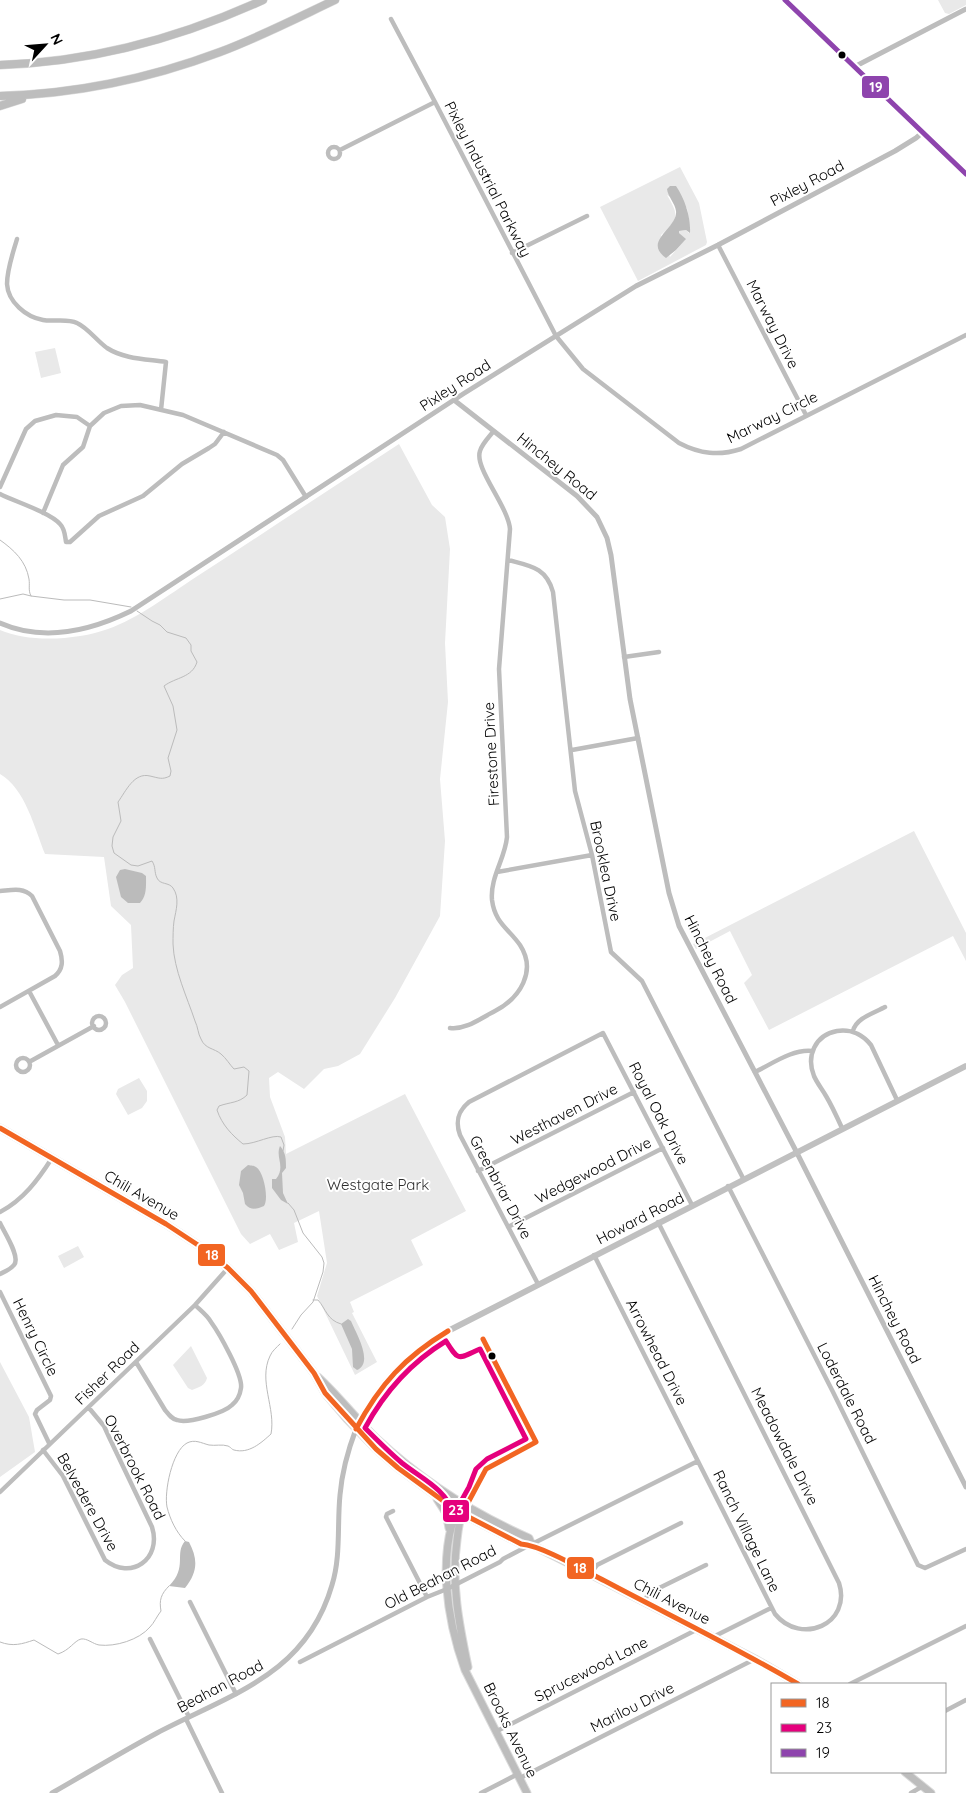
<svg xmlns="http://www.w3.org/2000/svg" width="966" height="1793" viewBox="0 0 966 1793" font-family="Quicksand,sans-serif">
	<rect width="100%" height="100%" fill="#fff"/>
	<path fill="#e9e9e9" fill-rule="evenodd" d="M 938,0 L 966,0 L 966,5 L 949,14 L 945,13 Z
		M 680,167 L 699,203 L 707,242 L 706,245 L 638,281 L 600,207 ZM 667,195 L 687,208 L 690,229 L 689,233 L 686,230 L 679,231 L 679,233 L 685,240 L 670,257 L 661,235 C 679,219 679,215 667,195 Z
		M 55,348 L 61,373 L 41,378 L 35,352 Z
		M 399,444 L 432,505 L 445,517 L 450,549 L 445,643 L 448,702 L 440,779 L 445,841 L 440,916 L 395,998 L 360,1054 L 338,1066 L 324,1069 L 304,1089 L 278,1072 L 269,1078 L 270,1097 L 285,1137 L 286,1154 L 405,1094 L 466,1211 L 411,1240 L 423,1265 L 350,1302 L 354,1312 L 352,1313 L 377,1362 L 355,1375 L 317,1296 L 327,1263 L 319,1211 L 294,1223 L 298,1242 L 279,1250 L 270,1234 L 250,1244 L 241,1234 L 125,1002 L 115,985 L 122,975 L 133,968 L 131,925 L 111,906 L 104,857 L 45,854 C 35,829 25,788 0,774 L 0,630 C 29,643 78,640 108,629 C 137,619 170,594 196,577 C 264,533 331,488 399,444 Z
		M 914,831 L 966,933 L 966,961 L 953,936 L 769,1030 L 744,983 L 752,975 L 730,931 L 696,949 L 693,944 Z
		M 139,1078 L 147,1091 L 147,1101 L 142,1108 L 128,1115 L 116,1094 L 118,1089 Z
		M 78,1246 L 84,1257 L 64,1268 L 58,1256 Z
		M 191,1346 L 207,1378 C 205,1386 199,1387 192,1390 L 188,1388 L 173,1365 Z
		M 0,1362 L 29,1417 L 35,1452 L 0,1477 Z"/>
	<path fill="#bbb" d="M 670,186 L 676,186 C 685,199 691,218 690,233 L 686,230 L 679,231 L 679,233 L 686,239 L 676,250 L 666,258 C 642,241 678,228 676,211 C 675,203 668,197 667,189 Z
		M 125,869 L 142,873 L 146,876 C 146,885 147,896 140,903 L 128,903 L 121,897 L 116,877 L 120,870 Z
		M 280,1146 C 286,1153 286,1159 286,1168 L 282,1173 L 283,1193 L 288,1204 L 281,1200 L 272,1188 L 272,1179 L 276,1179 C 286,1166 275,1158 280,1146 Z
		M 248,1165 C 252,1166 253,1165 256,1167 C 264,1172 269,1199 264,1206 C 257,1209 251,1211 245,1204 L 243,1193 L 239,1185 L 241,1171 Z
		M 348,1319 L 351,1321 C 356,1333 374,1363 357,1370 L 353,1367 L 352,1349 L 341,1324 Z
		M 185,1541 L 189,1542 C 198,1559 198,1572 185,1588 L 169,1586 C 188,1567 174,1554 185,1541 Z"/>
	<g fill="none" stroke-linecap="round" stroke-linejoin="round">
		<path stroke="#bbb" stroke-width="1" d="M 0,540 C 14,550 26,561 29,579 C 30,586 28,590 31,596 L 64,600 L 90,600 L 131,607
			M 0,599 L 23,594 L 31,596
			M 137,611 L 152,621 L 160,625 L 167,632 L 186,638 L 191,645 L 191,651 L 197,662 C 192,678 176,677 164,686 L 173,706 L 177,730 L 168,758 L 171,771 L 170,776 C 162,780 159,778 150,776 C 134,772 126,791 118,802 L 121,821 L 113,837 L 112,846 L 114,853 L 131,865 L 138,866 L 152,861 C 156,867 154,872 157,878 C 160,885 169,882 173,888 C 180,898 176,910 174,921 C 173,928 173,937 173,944 C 174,970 187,997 195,1021 C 198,1027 198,1034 201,1039 C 205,1049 214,1048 221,1054 C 226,1058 230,1065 234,1069 L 244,1067 L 249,1071 L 247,1095 C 239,1103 230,1102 219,1106 L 217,1110 C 222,1125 232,1135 243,1144 C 256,1144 272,1134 281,1137 L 284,1145 L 283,1151
			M 288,1203 L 294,1210 L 303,1233 L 322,1257 L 324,1263 L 323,1272 L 313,1302 L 301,1315 L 292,1329
			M 313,1300 L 318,1300 C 326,1309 327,1320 341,1324
			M 185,1541 C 176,1532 170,1519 167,1507 C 164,1492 172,1451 187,1443 C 195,1439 201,1443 209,1445 C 215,1446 222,1444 228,1446 C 232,1448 231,1449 234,1450 C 249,1454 261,1443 271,1434 C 276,1408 258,1381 270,1356 C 272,1351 277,1347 280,1344
			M 0,1642 C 13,1647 22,1644 34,1640 L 58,1654 C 70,1650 74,1641 81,1639 C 87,1638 93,1644 99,1645 C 115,1647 139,1640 150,1627 C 154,1623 157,1616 161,1611 C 159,1600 161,1594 169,1586"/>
		<g stroke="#dbdbdb" stroke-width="9">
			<path id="primary" d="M 0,1128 L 166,1224 L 204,1249 L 228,1268 L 251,1291 L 314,1373 L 325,1393 L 347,1419 L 376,1449 L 398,1468 L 457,1511 L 521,1544 L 532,1545 L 590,1574 L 755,1659 L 798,1684
				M 318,1377 C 339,1396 355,1418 376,1438 C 421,1480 472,1513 529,1538 L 532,1545
				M 437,1499 L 446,1513 L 449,1528
				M 460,1503 C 436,1553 447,1620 465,1670 L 527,1793
				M 464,1510 C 459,1519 458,1530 457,1540 C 451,1584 459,1624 468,1667
				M 905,1772 L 931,1793"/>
		</g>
		<g stroke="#dbdbdb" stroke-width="9">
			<path id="motorway" d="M 0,65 C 92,62 180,38 263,0
				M 0,96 C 75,94 151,78 220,52 C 260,37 297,18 335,0
				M 0,106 L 22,99"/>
		</g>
		<path stroke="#bdbdbd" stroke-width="4.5" d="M 391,19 L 435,102 L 556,336 L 583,369 L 679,443 C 700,454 719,456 741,449 L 966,335
			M328 153a6 6 0 1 1 12 0a6 6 0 1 1-12 0Z
			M 340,150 L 435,102
			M 17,239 C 13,253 7,269 7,284 C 8,302 26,317 43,320 C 53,322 67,318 77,323 C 88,328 97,341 107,348 C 124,359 146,359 166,362 L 161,410
			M 718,245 L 806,415
			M 512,253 L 587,216
			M 0,487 L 26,429 L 35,421 L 56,415 L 77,417 L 90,426
			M 0,494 C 16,502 49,512 60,524 C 65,529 65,536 66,542 L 70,542 L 99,516 L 143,496 L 182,464 L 209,448 L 215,444 L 224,432
			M 43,513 L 63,465 L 83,447 L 90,426 L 104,413 L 121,406 L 140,405 L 183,415 L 277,455 L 283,460 L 306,497
			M 508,560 C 530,566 546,567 553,592 L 575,791 L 592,855 L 611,952 L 642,981 L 743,1178
			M 624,657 L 659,652
			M 572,750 L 638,738
			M 497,872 L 592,855
			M 0,891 C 12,890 23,887 32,896 L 60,951 C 63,961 63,969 55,976 L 0,1007
			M 29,991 L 58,1045
			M92 1023a7 7 0 1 1 14 0a7 7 0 1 1-14 0Z
			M 450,1028 C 466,1030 481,1018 495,1011 C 520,998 537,971 520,945 C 508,928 495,923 492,900 C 490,877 505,859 507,837 L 499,669 L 510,529 C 508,506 474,468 480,451 C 482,444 489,437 493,432
			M 853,1031 C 856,1018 874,1013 885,1007
			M16 1065a7 7 0 1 1 14 0a7 7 0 1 1-14 0Z
			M 29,1062 L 94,1026
			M 755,1072 C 772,1064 792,1049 812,1051
			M 842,1128 C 837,1117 832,1106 826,1096 C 822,1089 817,1083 814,1076 C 806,1056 815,1035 837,1031 C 852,1029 862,1034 871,1045 L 897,1100
			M 478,1171 L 634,1092
			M 728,1186 L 833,1392 L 918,1565 L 925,1568 L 966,1549
			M 0,1212 C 23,1200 38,1180 52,1158
			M 0,1223 C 4,1232 21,1257 14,1265 C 11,1269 4,1272 0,1274
			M 508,1227 L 663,1148
			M 594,1255 L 775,1614 C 801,1646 852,1624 839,1583 L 658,1222
			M 538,1284 L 460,1135 C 455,1121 458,1111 469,1102 L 603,1033 L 692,1205
			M 0,1292 L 51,1396 L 50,1400 L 37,1410 L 35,1414 L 49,1443
			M 136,1362 L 165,1410 C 169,1415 172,1419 177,1420 C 187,1424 224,1413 232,1405 C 237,1401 240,1395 241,1388 C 243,1375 219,1333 211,1322 C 207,1315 200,1310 195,1305
			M 43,1450 L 63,1476 L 105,1560 C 131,1581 162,1559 152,1527 L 109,1437 L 104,1426 L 89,1408
			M 0,1492 L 195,1305 L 228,1268
			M 393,1511 L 387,1514 L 386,1517 L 427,1597
			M 590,1574 L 597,1565 L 681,1523
			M 643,1601 L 651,1592 L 706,1565
			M 190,1602 L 236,1694
			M 713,1637 L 771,1608
			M 150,1639 L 189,1717
			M 300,1662 L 427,1597 L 447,1589 L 500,1562 L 503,1559 L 524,1548 L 698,1461
			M 850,1684 L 966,1626
			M 945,1711 L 966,1700
			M 186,1719 L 222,1793
			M 497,1731 L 698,1629
			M 520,1778 L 755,1659
			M 481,1793 L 518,1774
			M 911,1793 L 923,1786"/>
		<path stroke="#bdbdbd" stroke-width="5" d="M 854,67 L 966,9
			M 454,400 L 577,496 L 597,517 L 607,538 L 611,555 L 630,699 L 669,893 L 679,926 L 796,1151 L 966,1487
			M 0,623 C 43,642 90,631 131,611 L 463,394 L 636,286 L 718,245 L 895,151 L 916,138 L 923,132
			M 52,1793 C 87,1773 122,1752 157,1733 C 231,1694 306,1675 332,1585 C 341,1556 337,1525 340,1495 C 342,1472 348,1450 356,1429"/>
		<path stroke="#c0c0c0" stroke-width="6" d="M 786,0 L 966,174
			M 358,1426 C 379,1381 406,1356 448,1331 L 966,1066"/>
		<use href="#primary" stroke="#bdbdbd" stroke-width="7"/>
		<use href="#motorway" stroke="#bdbdbd" stroke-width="8"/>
		<g stroke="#fff" stroke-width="9">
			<path id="bus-1" d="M 0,1128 L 166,1224 L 204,1249 L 228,1268 L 251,1291 L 314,1373 L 325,1393 L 376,1449 L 398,1468 L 457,1511 L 521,1544 C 543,1546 583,1570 605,1581 C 669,1615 735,1647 798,1684
				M 483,1339 L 536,1442
				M 356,1429 C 380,1384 405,1357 448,1331
				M 462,1514 L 486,1469 L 536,1442"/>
		</g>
		<g stroke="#fff" stroke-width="9">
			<path id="bus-2" d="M 446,1341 C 459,1362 458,1359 480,1349 L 526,1439 L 487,1459 L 476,1469 L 469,1487 L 454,1514 C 445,1488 422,1479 402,1463 C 389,1452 377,1440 365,1428 C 385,1391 410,1363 446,1341 Z"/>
		</g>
		<g stroke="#fff" stroke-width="9">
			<path id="bus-3" d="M 785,0 L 966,174"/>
		</g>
		<use href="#bus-1" stroke="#f26522" stroke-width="5"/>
		<use href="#bus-2" stroke="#e5007d" stroke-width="5"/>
		<use href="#bus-3" stroke="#8e44ad" stroke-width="5"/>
	</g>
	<g fill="#000" stroke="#fff" stroke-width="2">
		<circle cx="842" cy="55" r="4.5"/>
		<circle cx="492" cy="1356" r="4.5"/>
	</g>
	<g text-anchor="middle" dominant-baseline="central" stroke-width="4" stroke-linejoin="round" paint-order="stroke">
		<g font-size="15" fill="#000" stroke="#fff">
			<text transform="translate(488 179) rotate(63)">Pixley Industrial Parkway</text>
			<text transform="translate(807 183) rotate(-28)">Pixley Road</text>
			<text transform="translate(773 324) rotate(63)">Marway Drive</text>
			<text transform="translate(455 385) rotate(-33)">Pixley Road</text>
			<text transform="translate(772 417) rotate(-26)">Marway Circle</text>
			<text transform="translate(557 466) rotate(39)">Hinchey Road</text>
			<text transform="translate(491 754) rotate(-93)">Firestone Drive</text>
			<text transform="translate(606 871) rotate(78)">Brooklea Drive</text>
			<text transform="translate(711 959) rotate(63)">Hinchey Road</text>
			<text transform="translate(659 1113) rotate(63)">Royal Oak Drive</text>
			<text transform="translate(564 1114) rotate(-27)">Westhaven Drive</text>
			<text transform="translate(593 1170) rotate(-27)">Wedgewood Drive</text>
			<text transform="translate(501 1187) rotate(62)">Greenbriar Drive</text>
			<text transform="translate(142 1195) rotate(30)">Chili Avenue</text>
			<text transform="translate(640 1218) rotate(-27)">Howard Road</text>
			<text transform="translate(895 1319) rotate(63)">Hinchey Road</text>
			<text transform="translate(36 1337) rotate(64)">Henry Circle</text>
			<text transform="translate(657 1352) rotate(63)">Arrowhead Drive</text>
			<text transform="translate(107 1373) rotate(-44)">Fisher Road</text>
			<text transform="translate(847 1393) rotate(63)">Loderdale Road</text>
			<text transform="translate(785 1446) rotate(63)">Meadowdale Drive</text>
			<text transform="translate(135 1467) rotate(63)">Overbrook Road</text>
			<text transform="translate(88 1502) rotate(61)">Belvedere Drive</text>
			<text transform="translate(747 1531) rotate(64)">Ranch Village Lane</text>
			<text transform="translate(440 1577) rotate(-27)">Old Beahan Road</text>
			<text transform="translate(672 1601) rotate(27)">Chili Avenue</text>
			<text transform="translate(591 1669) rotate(-27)">Sprucewood Lane</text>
			<text transform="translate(220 1686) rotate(-28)">Beahan Road</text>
			<text transform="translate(632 1707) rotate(-27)">Marilou Drive</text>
			<text transform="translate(511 1730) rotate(64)">Brooks Avenue</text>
		</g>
		<g font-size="15" fill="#2e2e2e" stroke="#fff">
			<text x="378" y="1184">Westgate Park</text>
		</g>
	</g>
	<g stroke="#fff" stroke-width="2">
		<rect x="861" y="75" width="29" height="24" rx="5" fill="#8e44ad"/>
		<rect x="197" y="1243" width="29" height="24" rx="5" fill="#f26522"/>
		<rect x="442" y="1499" width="28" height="24" rx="5" fill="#e5007d"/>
		<rect x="566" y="1556" width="29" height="24" rx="5" fill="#f26522"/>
	</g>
	<g font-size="14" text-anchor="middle" font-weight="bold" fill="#fff">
		<text x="876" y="92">19</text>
		<text x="212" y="1260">18</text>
		<text x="456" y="1515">23</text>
		<text x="580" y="1573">18</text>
	</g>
	<rect x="771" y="1683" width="175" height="90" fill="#ffffff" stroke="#999999"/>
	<rect x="781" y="1699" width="25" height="8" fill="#f26522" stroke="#999999"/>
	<text x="816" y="1708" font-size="15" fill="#000000">18</text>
	<rect x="781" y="1724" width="25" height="8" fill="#e5007d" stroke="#999999"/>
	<text x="816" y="1733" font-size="15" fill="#000000">23</text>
	<rect x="781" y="1749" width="25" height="8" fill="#8e44ad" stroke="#999999"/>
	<text x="816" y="1758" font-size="15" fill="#000000">19</text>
	<g transform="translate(45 45) rotate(64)" stroke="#ffffff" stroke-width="4" paint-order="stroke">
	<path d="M0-4L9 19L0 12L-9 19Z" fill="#000000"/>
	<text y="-8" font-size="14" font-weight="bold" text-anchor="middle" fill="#000000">N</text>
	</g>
</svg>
